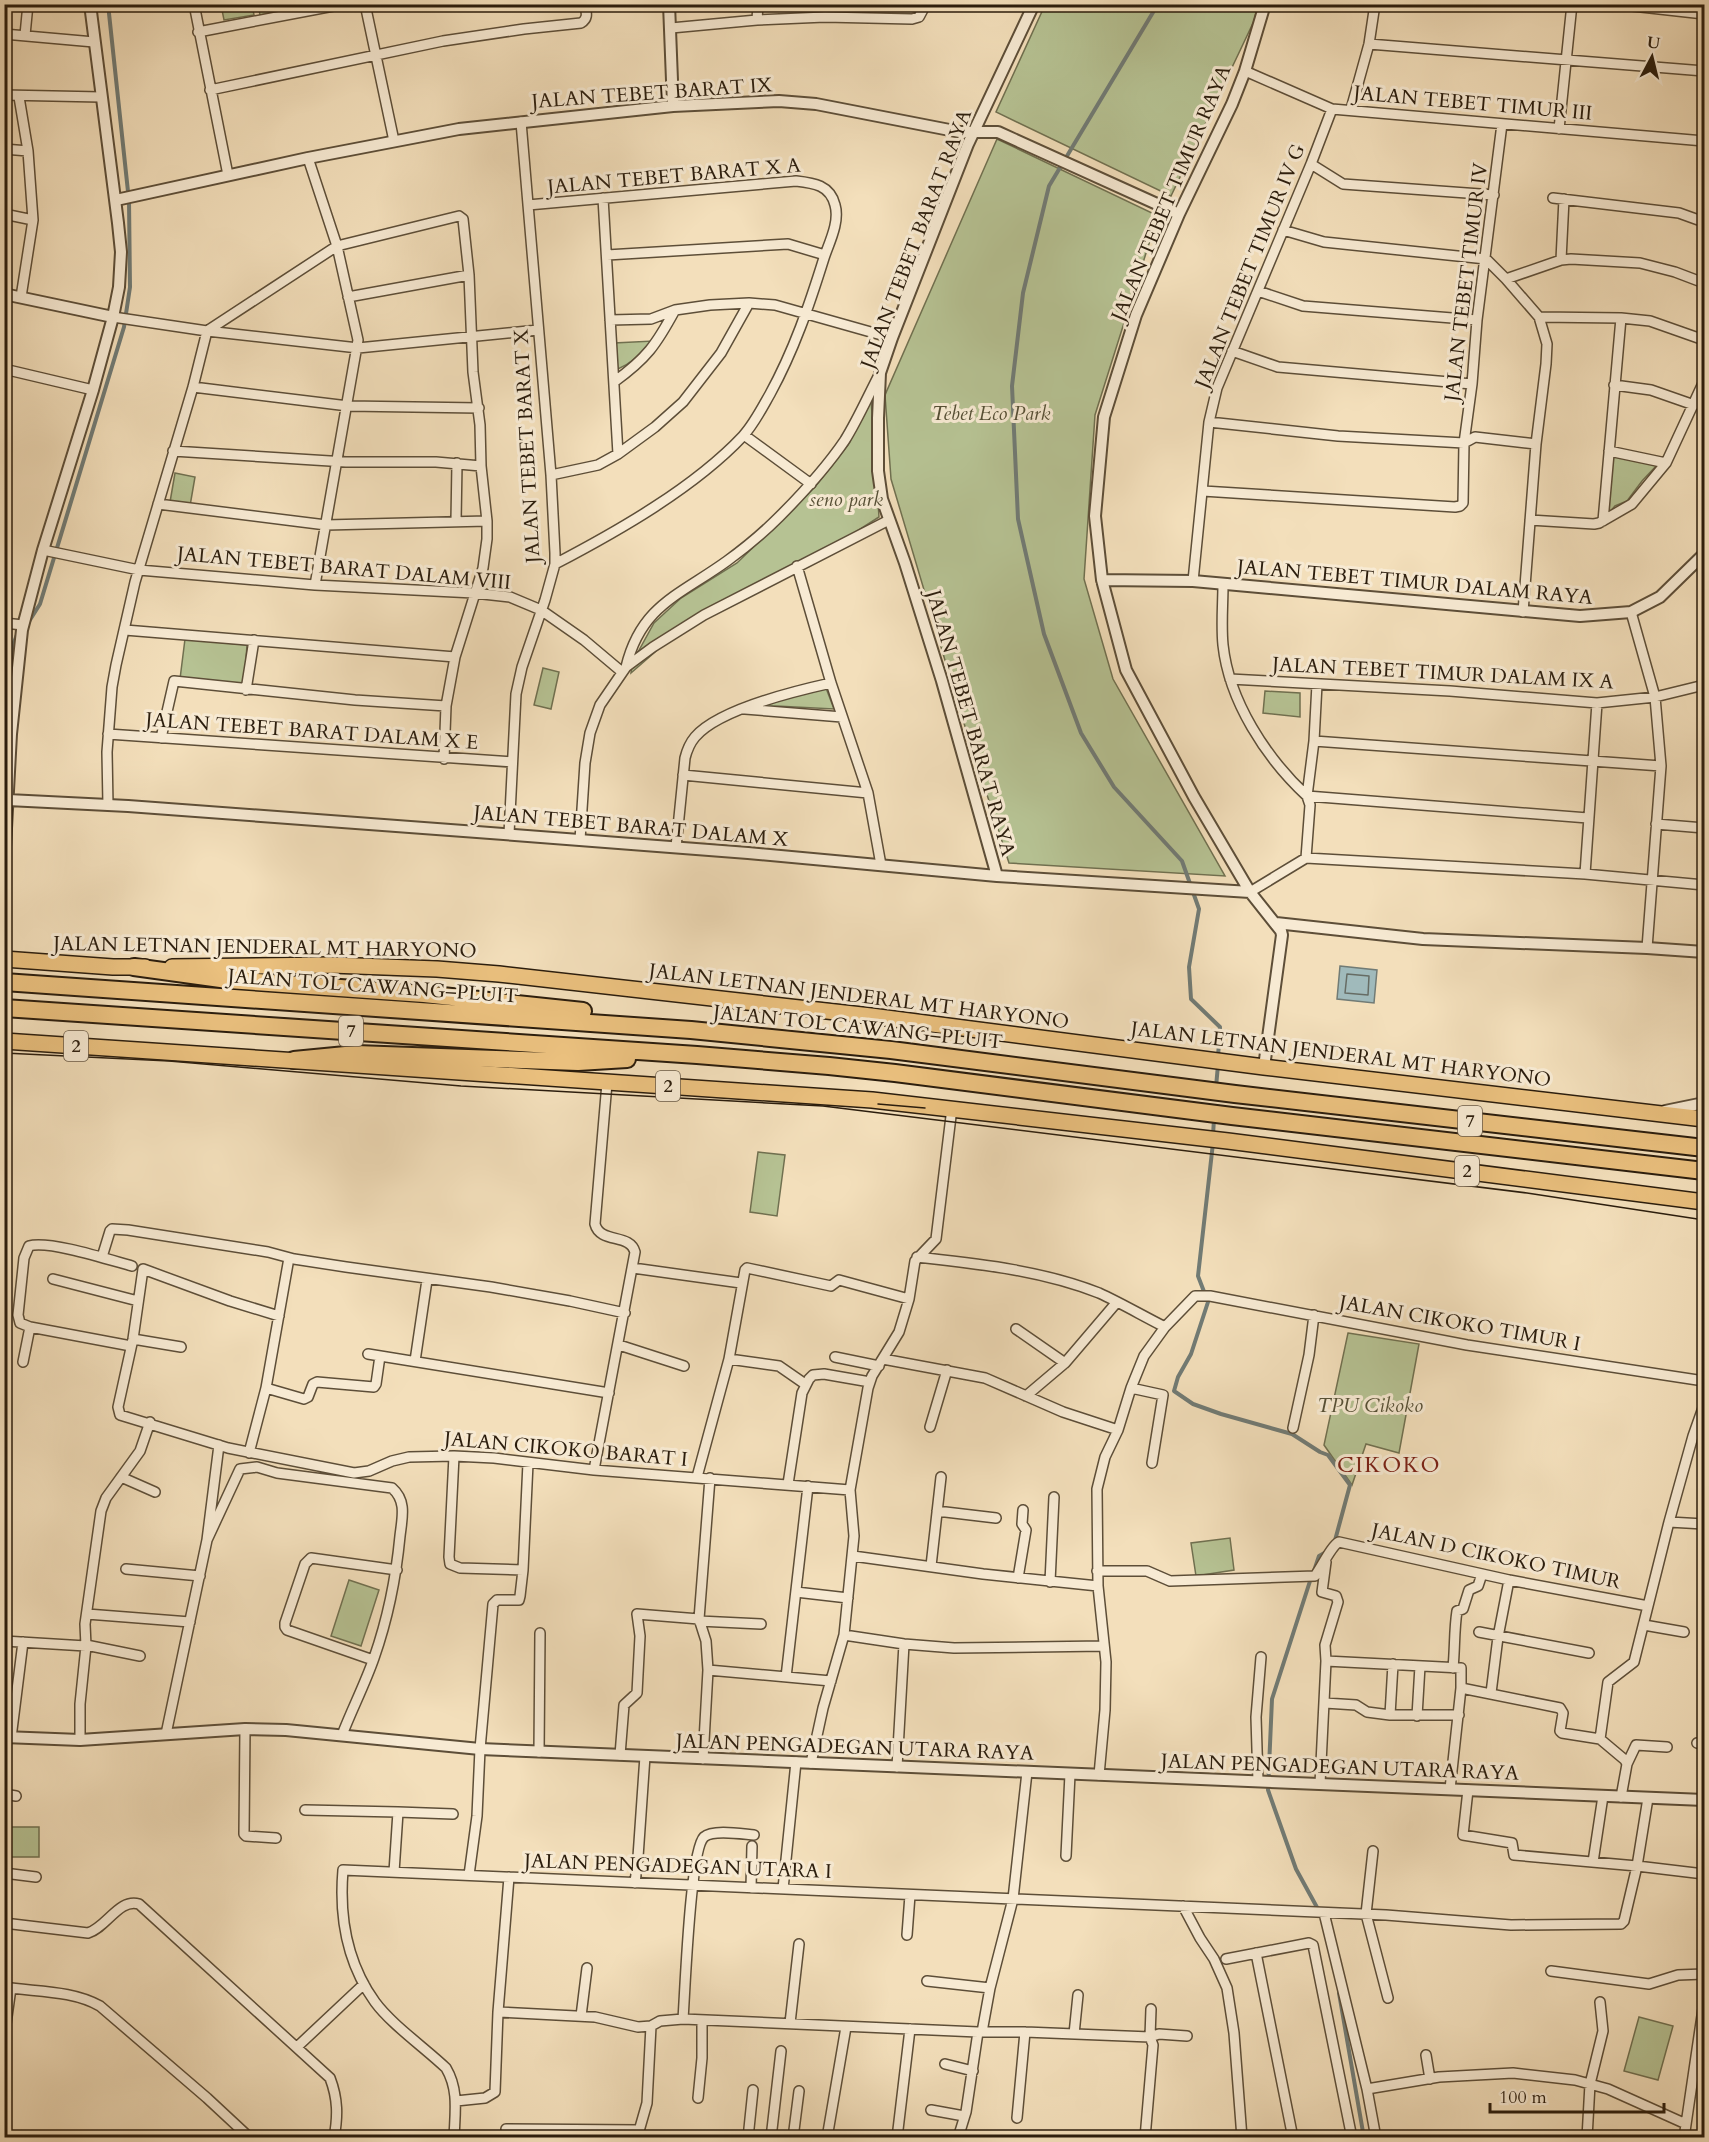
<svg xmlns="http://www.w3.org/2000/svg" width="1709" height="2142" viewBox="0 0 1709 2142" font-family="Cardo,serif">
	<rect width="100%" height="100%" fill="#f3dfbb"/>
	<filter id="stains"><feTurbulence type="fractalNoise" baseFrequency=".00333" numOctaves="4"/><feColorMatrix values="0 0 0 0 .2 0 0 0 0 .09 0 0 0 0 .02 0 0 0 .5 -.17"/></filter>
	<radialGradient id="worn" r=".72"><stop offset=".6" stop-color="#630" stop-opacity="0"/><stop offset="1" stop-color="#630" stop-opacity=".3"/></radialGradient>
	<path fill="#b6c293" stroke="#707050" stroke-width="1.5" d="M 227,4 L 252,5 L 254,15 L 224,20 L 221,5 Z
		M 258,5 L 258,4 L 315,5 L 260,15 Z
		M 1045,5 L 1258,5 L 1254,21 L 1171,196 L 996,112 Z
		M 997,139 L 1152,213 L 1154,220 L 1153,231 L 1095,415 L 1084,579 L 1113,679 L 1225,876 L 1009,863 L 961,714 L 891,479 L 885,395 Z
		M 653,341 C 641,354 632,363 616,370 L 614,343 Z
		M 871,399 L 879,517 L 851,535 L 686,625 L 631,673 L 632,663 L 654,623 L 681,598 L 737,563 L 815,487 L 848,445 Z
		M 1613,455 L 1658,464 L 1642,481 L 1627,501 L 1615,506 L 1608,514 Z
		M 175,473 L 195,477 L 190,506 L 170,502 Z
		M 185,639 L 247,645 L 244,686 L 180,679 Z
		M 543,668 L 559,672 L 551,709 L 534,705 Z
		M 826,688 L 834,709 L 757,705 Z
		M 1265,691 L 1300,693 L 1300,717 L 1263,713 Z
		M 758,1152 L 785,1155 L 777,1216 L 750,1212 Z
		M 1348,1333 L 1419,1344 L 1399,1453 L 1366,1444 L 1352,1485 L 1324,1445 Z
		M 1230,1538 L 1234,1570 L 1196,1576 L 1191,1543 Z
		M 349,1580 L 379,1590 L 361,1646 L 331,1636 Z
		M 5,1827 L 39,1827 L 39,1857 L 5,1857 Z
		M 1639,2017 L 1673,2026 L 1658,2080 L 1624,2071 Z"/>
	<path fill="#a0babb" stroke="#717b75" stroke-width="1.5" d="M 1340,966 L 1377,970 L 1374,1003 L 1337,999 Z"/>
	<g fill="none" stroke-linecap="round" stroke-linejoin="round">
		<path stroke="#666c64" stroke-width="1.5" d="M 1347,974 L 1369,976 L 1368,995 L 1345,993 Z"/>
		<path stroke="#717b75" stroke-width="4" d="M 1158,4 L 1049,186 L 1023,293 L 1012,386 L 1018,519 L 1044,634 L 1081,733 L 1114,787 L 1182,861 L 1199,909 L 1189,967 L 1191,999 L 1220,1027 L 1218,1057
			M 28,623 L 40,604 L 124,327 L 130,287 L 129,201 L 108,4
			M 4,732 L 14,642 L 17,635
			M 1216,1087 L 1218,1065
			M 1213,1135 L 1214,1119
			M 1213,1143 L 1198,1276 L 1208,1302 L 1191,1354 L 1178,1377 L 1174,1391 L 1193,1404 L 1221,1414 L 1292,1434 L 1320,1452 L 1328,1455 L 1350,1485 L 1334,1544
			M 1314,1571 L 1319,1556 L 1328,1551
			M 1311,1578 L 1272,1699 L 1268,1790 L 1296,1869 L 1319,1911
			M 1339,1993 L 1364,2138"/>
		<g stroke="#5d4e38" stroke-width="12">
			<path id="minor" d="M 194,4 L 228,175
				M 365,4 L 394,141
				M 1614,4 L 1704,14
				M 757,20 L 758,4
				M 671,28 L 757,20 L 825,17 L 912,19 L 919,17 L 926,4
				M 198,32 L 344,4
				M 4,34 L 94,42
				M 25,35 L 28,4
				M 1369,44 L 1704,71
				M 1245,71 L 1332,109 L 1704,141
				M 210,90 L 443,41 L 524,29 L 581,23 C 589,18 586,12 585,4
				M 4,95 L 101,97
				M 19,97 L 28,151 L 33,220 L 21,297
				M 1351,109 L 1369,44 L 1375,4
				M 1559,129 L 1572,4
				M 4,149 L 28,151
				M 308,158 L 337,246 L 358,340 L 315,585
				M 1311,164 L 1343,184 L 1494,195
				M 603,198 L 618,454
				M 1553,198 L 1679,213 L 1704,222
				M 528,205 L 796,181 C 814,183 830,185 835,205 C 840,222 829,243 824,258 C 809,306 794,350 770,394 C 762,408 754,424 743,436 C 694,488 618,531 555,564
				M 4,214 L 33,220
				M 1283,230 L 1324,242 L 1486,259 L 1506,279 L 1539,317 L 1547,344 L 1546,364 L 1536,444 L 1523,612
				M 607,255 L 788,244 L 825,255
				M 1561,260 L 1564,199
				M 1506,279 L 1561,260 L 1571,259 L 1640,263 L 1675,272 L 1704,283
				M 1258,291 L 1303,306 L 1477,320
				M 348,297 L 469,275
				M 113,317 L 207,331 L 358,348 L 538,330
				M 1539,317 L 1621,318 L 1650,321 L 1704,340
				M 610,320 L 651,319 L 675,310 L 710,305 L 749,303 L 775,305 L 892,338
				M 1232,351 L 1278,367 L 1472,384
				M 4,369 L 93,390
				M 614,382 C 647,358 656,345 675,310
				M 1614,385 L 1651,390 L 1694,405
				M 193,387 L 348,406 L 479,408
				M 1209,422 L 1338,436 L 1464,443
				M 744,435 L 811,484
				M 1464,443 L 1475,437 L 1536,444
				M 173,451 L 346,462 L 436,462 L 481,466
				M 1609,451 L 1666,463
				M 551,475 L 598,465 L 618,454 L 655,427 L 683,402 L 721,353 L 749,303
				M 1203,491 L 1455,507 L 1460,506 L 1463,503 L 1464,443 L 1472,384 L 1477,320 L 1502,124
				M 158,504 L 326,525 L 487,521
				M 1530,520 L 1594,524 L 1599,523 L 1632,504 L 1666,463 L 1704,381
				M 456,521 L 457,463
				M 1603,521 L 1621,318
				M 43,550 L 139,570 L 315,585 L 474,593 L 510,597 L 541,610 L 584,640 L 622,672
				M 797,566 L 831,683 L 868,793 L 881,865
				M 1193,581 L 1209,422 L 1217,388 L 1311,164 L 1332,109
				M 1223,584 C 1223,604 1221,625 1223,645 C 1229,701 1266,758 1307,796 L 1588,818
				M 1631,612 L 1655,697 L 1661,766 L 1647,948
				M 4,623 L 23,625
				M 125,630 L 455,657
				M 626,667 C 641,605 680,595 727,561 C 745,548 764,532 779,517 C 803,493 826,468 845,440 C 858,419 868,396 879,375
				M 1230,679 L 1450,691 L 1597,703 L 1655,697 L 1704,685
				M 246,690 L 254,640
				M 745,709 L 842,717
				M 108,734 L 512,762
				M 161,738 L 174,681 L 355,700 L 446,706
				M 1314,741 L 1661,766
				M 683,775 L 868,793
				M 108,805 L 107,752 L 112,687 L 116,665 L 135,582 L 193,387 L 207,331 L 337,246 L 459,216 L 463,219 L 469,275 L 473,372 L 480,425 L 481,466 L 487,521 L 487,539 L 483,568 L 455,657 L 446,706 L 444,759
				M 1656,824 L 1704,828
				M 509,834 L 516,694 L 522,667 L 545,600 L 555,564 L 555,553 L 551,475 L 521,122
				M 580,840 L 585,763 L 590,733 L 600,705 L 626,667 L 653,647 L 704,615 L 889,520
				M 676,847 L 685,758 C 687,750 690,743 695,737 C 719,709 795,691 831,683
				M 1306,858 L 1310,805 L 1307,796 L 1314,741 L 1317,684
				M 1585,874 L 1597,703
				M 1250,892 L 1306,858 L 1585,874 L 1704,885
				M 102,1257 L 110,1231 L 112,1229 L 128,1230 L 268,1252 L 294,1259 L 346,1267 L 491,1287 L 570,1301 L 625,1313
				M 917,1257 C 979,1264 1040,1270 1099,1293 C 1121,1303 1143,1316 1165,1327
				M 633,1268 L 741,1283
				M 53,1279 L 138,1301
				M 279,1316 L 230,1301 L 143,1269 L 133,1339 L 118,1407 L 120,1415 L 228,1448 L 354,1473 L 369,1471 L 392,1461 L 409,1457 L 454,1456 L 494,1458 L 594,1470 L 850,1490
				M 1016,1329 L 1065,1363
				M 133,1339 L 181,1347
				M 619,1345 L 684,1366
				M 131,1346 L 30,1327 L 20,1323 L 18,1315 L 24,1258 L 29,1246 C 49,1240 110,1260 132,1266
				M 368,1354 L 609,1393
				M 835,1357 L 879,1366
				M 729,1359 L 779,1366 L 805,1384
				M 883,1359 L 985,1378 L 1063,1412 L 1118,1430
				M 415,1361 L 427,1280
				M 23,1362 L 30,1327
				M 266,1388 L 304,1399 L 308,1397 L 313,1384 L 317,1382 L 374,1387 L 376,1384 L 380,1356
				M 1131,1388 L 1163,1395 L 1152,1463
				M 1026,1396 L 1065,1363 L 1117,1302
				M 930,1427 L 947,1370
				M 1293,1428 L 1309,1355 L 1314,1315
				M 249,1453 L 266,1388 L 289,1258
				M 454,1456 L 449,1557 L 450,1564 L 460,1568 L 523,1570
				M 594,1470 L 635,1252 C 630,1233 600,1244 595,1224 L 607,1083
				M 121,1477 L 155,1492
				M 697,1477 L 729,1359 L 745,1270 L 747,1268 L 831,1286 L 839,1280 L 909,1299
				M 788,1484 L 802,1393 L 809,1379 L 813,1375 L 824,1374 L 870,1382
				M 937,1511 L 996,1518
				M 1669,1522 L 1704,1524
				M 207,1540 L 240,1469 L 257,1467 L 277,1473 L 392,1488 C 407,1501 402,1518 400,1536 C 396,1578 388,1618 374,1658 C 365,1684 352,1709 342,1735
				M 853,1556 L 983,1574 L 1098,1586
				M 1326,1562 L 1322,1592 L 1336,1596 L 1338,1602 L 1325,1645 L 1326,1661
				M 931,1566 L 941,1477
				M 126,1569 L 200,1576
				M 1097,1571 L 1147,1571 L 1170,1581 L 1315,1576 C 1321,1568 1332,1545 1339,1542 L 1509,1580 L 1648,1606
				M 1018,1578 L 1026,1530 L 1022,1524 L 1023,1510
				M 1050,1582 L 1054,1497
				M 796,1592 L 848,1598
				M 87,1614 L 190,1622
				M 699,1621 L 761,1624
				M 1644,1625 L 1684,1632
				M 1479,1632 L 1589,1653
				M 844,1635 L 904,1644 L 954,1648 L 1104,1646
				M 4,1641 L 86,1646
				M 86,1645 L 140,1656
				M 373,1660 L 287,1630 L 285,1627 L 285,1623 L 305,1564 L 311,1558 L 397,1570
				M 1453,1668 C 1455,1648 1454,1630 1457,1611 L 1463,1609 L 1469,1590 L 1478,1586 L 1482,1574
				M 708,1670 L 831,1681
				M 786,1677 L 808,1486
				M 1461,1688 L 1560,1708 L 1563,1713 L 1560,1731 L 1562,1733 L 1600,1739
				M 1491,1693 L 1498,1637 L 1509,1580
				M 1325,1703 L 1356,1705 L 1367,1712 L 1390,1715 L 1459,1715
				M 1390,1715 L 1393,1664
				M 1417,1716 L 1420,1666
				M 245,1729 L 244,1834 L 246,1836 L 276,1838
				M 166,1734 L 207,1540 L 219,1445
				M 11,1738 L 23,1642
				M 80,1740 L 80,1704 L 86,1646 L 85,1624 L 101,1511 L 106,1498 L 140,1451 L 150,1422
				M 1697,1743 L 1704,1744
				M 539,1752 L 540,1633
				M 620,1755 L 624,1705 L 637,1693 L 640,1636 L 637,1614 L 699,1619
				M 703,1759 L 708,1670 L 706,1641 L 699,1619 L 710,1478
				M 811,1763 L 823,1708 L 844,1635 L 854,1536 L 850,1490 L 868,1388 L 872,1376 L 899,1332 L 909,1299 L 915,1261 L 936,1239 L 952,1108
				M 1627,1764 L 1636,1745 L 1667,1747
				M 897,1767 L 904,1644
				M 1099,1775 L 1105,1710 L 1106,1662 L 1098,1586 L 1097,1489 L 1105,1457 L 1118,1430 L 1131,1388 L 1144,1356 L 1165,1327 L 1195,1296 L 1210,1296 L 1467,1345 L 1704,1381
				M 1258,1781 L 1256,1717 L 1261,1657
				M 1320,1784 L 1326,1661 L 1461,1668 L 1461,1688 L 1450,1789
				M 1468,1790 L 1463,1835 L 1512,1843 L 1514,1855 L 1637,1866 L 1704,1874
				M 4,1794 L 16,1796
				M 1621,1797 L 1627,1764 L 1625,1760 L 1600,1739 L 1608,1682 L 1634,1662 L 1669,1522 L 1693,1436 L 1704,1405
				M 305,1810 L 398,1812
				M 1373,1851 L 1366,1914 L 1388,1998
				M 1066,1856 L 1070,1774
				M 1593,1862 L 1603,1796
				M 394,1872 L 398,1812 L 453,1814
				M 4,1873 L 36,1877
				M 469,1875 L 477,1816 L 480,1749 L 493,1604 L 497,1600 L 519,1600 L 520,1596 L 523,1570 L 528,1463
				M 635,1883 L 638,1857 L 645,1756
				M 751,1888 L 752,1846
				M 783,1889 L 796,1762
				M 1183,1906 L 1200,1938 L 1214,1959 L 1227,1988 L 1234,2033 L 1242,2138
				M 1324,1913 L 1367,2089 L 1376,2138
				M 4,1923 L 88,1933 C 107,1927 119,1898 139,1904 L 330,2078 C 338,2099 338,2116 334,2138
				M 907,1935 L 910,1895
				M 1256,1953 L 1293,2138
				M 1226,1959 L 1309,1943 L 1313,1945 L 1352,2138
				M 1551,1971 L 1649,1984 L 1678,1975 L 1704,1974
				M 927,1981 L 990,1988
				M 4,1987 C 35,1992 72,1990 100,2006 L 207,2098 L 250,2138
				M 1151,2009 L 1150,2037 L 1159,2034 L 1187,2036
				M 498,2012 L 595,2017 L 638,2027 L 651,2026 L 660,2021 L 683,2019 L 978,2032 L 1025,2032 L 1150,2037 L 1153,2045 L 1145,2138
				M 581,2016 L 587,1968
				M 683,2019 C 685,1993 690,1850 704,1837 C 713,1829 742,1834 754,1835
				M 790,2023 L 799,1944
				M 982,2032 L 990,1988 L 1013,1899 L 1027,1772
				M 1074,2034 L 1078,1995
				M 4,2038 L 11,1988
				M 297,2047 L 364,1984
				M 1426,2055 L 1430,2079
				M 945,2064 L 973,2071
				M 1367,2089 L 1439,2077 L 1513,2073 L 1575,2080 L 1608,2089 L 1686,2124
				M 698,2098 L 702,2058 L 702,2021
				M 456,2101 L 485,2098 L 495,2092 L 498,2012 L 509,1877
				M 931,2110 L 964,2116
				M 1017,2118 L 1025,2032
				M 506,2129 L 639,2130
				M 454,2138 C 455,2112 459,2090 446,2068 C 425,2048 391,2024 375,2002 C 347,1963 339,1917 343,1870 L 1386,1915 L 1511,1925 L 1621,1924 L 1624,1921 L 1637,1866 L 1648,1798
				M 637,2138 L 647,2103 L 651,2026
				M 748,2138 L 753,2090
				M 771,2138 L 781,2051
				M 793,2138 L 799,2091
				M 827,2138 L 846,2027
				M 897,2138 L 910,2029
				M 958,2138 L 966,2112 L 978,2032
				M 1587,2138 L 1590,2084 L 1603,2031 L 1600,2002
				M 1684,2138 L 1704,2002"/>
		</g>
		<g stroke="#5d4e38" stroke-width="14">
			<path id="tertiary" d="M 669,4 L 673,106
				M 116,200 L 308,158 L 459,129 L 673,106 L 779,101 L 816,104 L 960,132 L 998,132 L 1179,214
				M 4,294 L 113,317
				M 1102,580 L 1193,581 L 1580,616 L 1631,612 L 1660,597 L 1704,554
				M 8,800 L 128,806 L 477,832 L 748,853 L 997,876 L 1250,892
				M 4,866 L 11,734 L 22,630 L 43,550 L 93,390 L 113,317 L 119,287 L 121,252 L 118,223 L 90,4
				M 997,876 L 942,681 L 905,563 L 882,499 L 878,471 L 878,418 L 880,373 L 892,338 L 968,144 L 1034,4
				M 1276,923 L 1423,939 L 1647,948 L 1704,952
				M 1264,1067 L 1282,935 L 1281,931 L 1250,892 L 1194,797 L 1126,670 L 1102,580 L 1095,516 L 1104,417 L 1136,315 L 1179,214 L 1232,104 L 1245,71 L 1265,4
				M 1665,1111 L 1704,1103
				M 4,1737 L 80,1740 L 245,1729 L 286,1730 L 480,1749 L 1704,1800"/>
		</g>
		<g stroke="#2b1d0d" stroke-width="18">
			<path id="trunk" d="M 4,959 L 113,967 L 145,967
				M 172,967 L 331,965 L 437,969 L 499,974 L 871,1016 L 1264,1067 L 1704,1119
				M 4,1041 L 872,1100 L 1228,1141 L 1704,1202"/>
		</g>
		<g stroke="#2b1d0d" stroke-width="20">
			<path id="motorway" d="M 134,967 L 228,980 L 424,994 L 583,1011
				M 4,982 L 691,1030 L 891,1050 L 1235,1094 L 1704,1148
				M 4,1008 L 697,1055 L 829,1066 L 895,1073 L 1232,1116 L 1704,1171
				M 294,1060 L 356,1054 L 578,1062 L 627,1059"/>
		</g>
		<use href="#minor" stroke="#f7ead3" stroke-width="9"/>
		<use href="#tertiary" stroke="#f7ead3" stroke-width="10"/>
		<use href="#trunk" stroke="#eac07e" stroke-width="15"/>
		<use href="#motorway" stroke="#eac07e" stroke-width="16"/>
		<path stroke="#2b1d0d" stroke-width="1.5" d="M 4,1053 L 169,1061 L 461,1086 L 823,1106 L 1527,1193 L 1704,1220
			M 878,1104 L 925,1108"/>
	</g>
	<g text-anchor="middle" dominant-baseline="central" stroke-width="6" stroke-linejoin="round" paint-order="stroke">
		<g fill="#f7ead3" stroke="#685a48" stroke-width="1.5">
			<rect x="339" y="1016" width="24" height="30" rx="4.5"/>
			<rect x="64" y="1031" width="24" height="30" rx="4.5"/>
			<rect x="656" y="1071" width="24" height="30" rx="4.5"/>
			<rect x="1458" y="1106" width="24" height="30" rx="4.5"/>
			<rect x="1455" y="1156" width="24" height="30" rx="4.5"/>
		</g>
		<g font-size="18" font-weight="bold" fill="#2b1d0d">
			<text x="351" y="1031">7</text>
			<text x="76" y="1046">2</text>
			<text x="668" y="1086">2</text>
			<text x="1470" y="1121">7</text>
			<text x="1467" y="1171">2</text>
		</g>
		<g font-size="20" fill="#2b1d0d" stroke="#f7ead3">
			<text transform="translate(652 93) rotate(-4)">JALAN TEBET BARAT IX</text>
			<text transform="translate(1473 103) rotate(5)">JALAN TEBET TIMUR III</text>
			<text transform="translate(674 176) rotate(-5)">JALAN TEBET BARAT X A</text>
			<text transform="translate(1171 193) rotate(-67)">JALAN TEBET TIMUR RAYA</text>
			<text transform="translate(916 239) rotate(-69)">JALAN TEBET BARAT RAYA</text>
			<text transform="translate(1250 266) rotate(-68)">JALAN TEBET TIMUR IV G</text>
			<text transform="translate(1466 282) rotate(-83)">JALAN TEBET TIMUR IV</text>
			<text transform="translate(527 446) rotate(-93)">JALAN TEBET BARAT X</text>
			<text transform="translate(344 568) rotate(5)">JALAN TEBET BARAT DALAM VIII</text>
			<text transform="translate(1415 582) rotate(5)">JALAN TEBET TIMUR DALAM RAYA</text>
			<text transform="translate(1443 673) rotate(3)">JALAN TEBET TIMUR DALAM IX A</text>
			<text transform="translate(971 723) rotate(74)">JALAN TEBET BARAT RAYA</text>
			<text transform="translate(312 731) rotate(4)">JALAN TEBET BARAT DALAM X E</text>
			<text transform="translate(631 826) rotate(5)">JALAN TEBET BARAT DALAM X</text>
			<text transform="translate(265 947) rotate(1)">JALAN LETNAN JENDERAL MT HARYONO</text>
			<text transform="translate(373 986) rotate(4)">JALAN TOL CAWANG–PLUIT</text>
			<text transform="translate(859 996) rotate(7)">JALAN LETNAN JENDERAL MT HARYONO</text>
			<text transform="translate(858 1027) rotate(6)">JALAN TOL CAWANG–PLUIT</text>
			<text transform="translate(1341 1054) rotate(7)">JALAN LETNAN JENDERAL MT HARYONO</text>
			<text transform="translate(1460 1323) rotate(10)">JALAN CIKOKO TIMUR I</text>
			<text transform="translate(566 1449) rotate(5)">JALAN CIKOKO BARAT I</text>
			<text transform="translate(1496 1556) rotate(12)">JALAN D CIKOKO TIMUR</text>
			<text transform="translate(855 1747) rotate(2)">JALAN PENGADEGAN UTARA RAYA</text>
			<text transform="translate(1340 1767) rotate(2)">JALAN PENGADEGAN UTARA RAYA</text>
			<text transform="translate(678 1866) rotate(2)">JALAN PENGADEGAN UTARA I</text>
		</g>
		<g font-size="20" font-style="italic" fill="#554f35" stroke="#f7ead3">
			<text x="991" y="413">Tebet Eco Park</text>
			<text x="846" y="499">seno park</text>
			<text x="1370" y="1405">TPU Cikoko</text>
		</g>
		<g font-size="22" letter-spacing="1.5" fill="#7a1f14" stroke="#f7ead3">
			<text x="1389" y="1465">CIKOKO</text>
		</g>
	</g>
	<rect width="1709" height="2142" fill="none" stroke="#f3dfbb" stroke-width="24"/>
	<rect x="6" y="6" width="1697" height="2130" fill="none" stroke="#2b1d0d" stroke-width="3"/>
	<rect x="12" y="12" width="1685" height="2118" fill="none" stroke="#2b1d0d" stroke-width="1.5"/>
	<g transform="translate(1652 57) rotate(7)" stroke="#f7ead3" stroke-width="4.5" paint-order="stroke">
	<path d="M0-4.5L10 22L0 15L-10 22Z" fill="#2b1d0d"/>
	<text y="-9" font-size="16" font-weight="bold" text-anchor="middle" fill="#2b1d0d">U</text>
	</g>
	<path d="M1490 2103v9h174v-9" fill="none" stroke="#2b1d0d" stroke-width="3"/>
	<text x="1499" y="2103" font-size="18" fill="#2b1d0d" stroke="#f7ead3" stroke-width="4.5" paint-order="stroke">100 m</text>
	<rect width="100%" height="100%" filter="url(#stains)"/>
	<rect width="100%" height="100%" fill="url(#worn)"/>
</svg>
